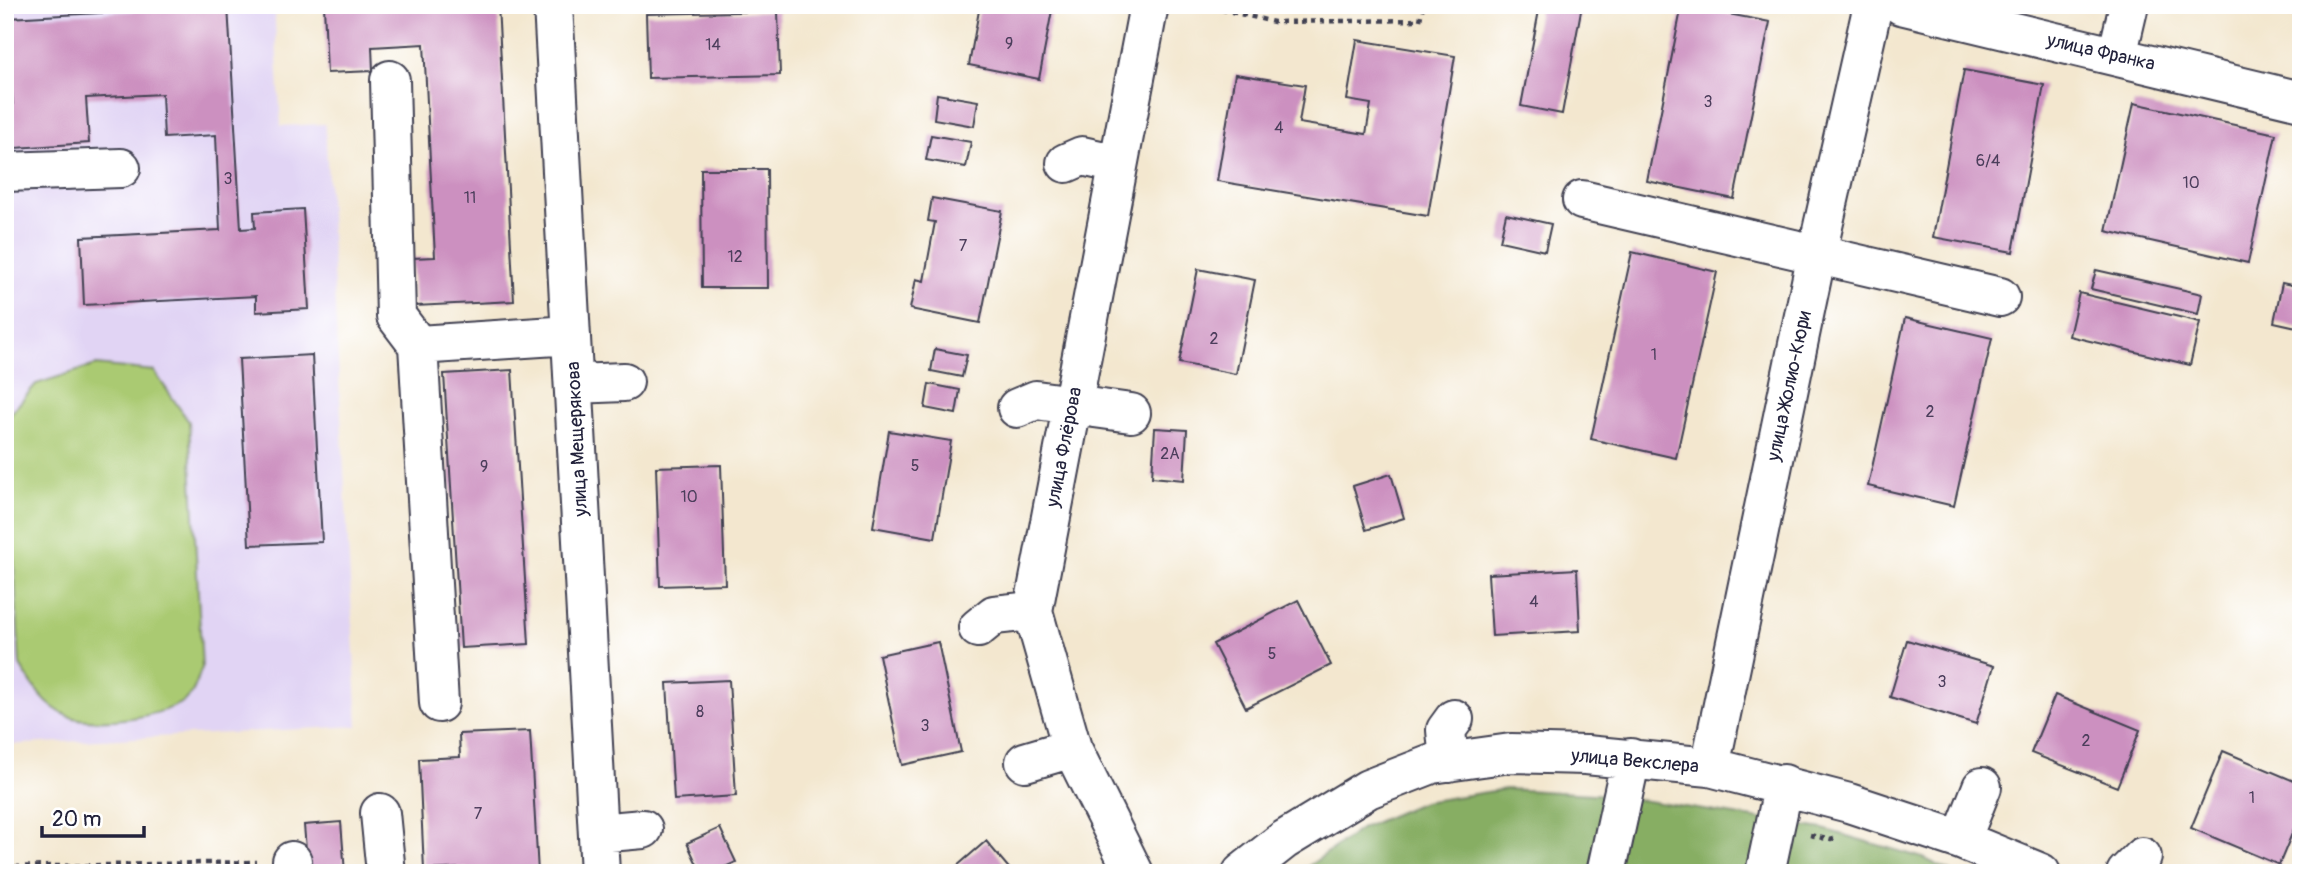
<svg xmlns="http://www.w3.org/2000/svg" width="2306" height="878" viewBox="0 0 2306 878" font-family="Pangolin,sans-serif">
	<rect width="100%" height="100%" fill="#fff"/>
	<filter id="ink" filterUnits="userSpaceOnUse"><feTurbulence type="fractalNoise" baseFrequency=".0143" numOctaves="2"/><feDisplacementMap in="SourceGraphic" scale="14" xChannelSelector="R" yChannelSelector="G"/><feConvolveMatrix kernelMatrix="1 2 1 2 8 2 1 2 1" color-interpolation-filters="sRGB"/></filter>
	<filter id="wash" filterUnits="userSpaceOnUse"><feTurbulence type="fractalNoise" baseFrequency=".00686" numOctaves="4" result="noise"/><feDisplacementMap in="SourceGraphic" scale="28" xChannelSelector="R" yChannelSelector="G"/><feGaussianBlur stdDeviation="1.57" result="paint"/><feColorMatrix in="noise" values="0 0 0 0 0 0 0 0 0 0 0 0 0 0 0 0 0 1.4 0 .05"/><feComposite in="paint" operator="in"/></filter>
	<g filter="url(#wash)">
		<rect width="100%" height="100%" fill="#f3e7cf"/>
		<path fill="#e1d4f4" d="M 5,5 L 274,5 L 281,126 L 325,124 L 358,726 L 5,745 Z"/>
		<path fill="#aaca72" stroke="#667656" stroke-width="2" d="M 96,365 L 154,371 L 189,422 L 202,668 C 198,676 195,692 188,698 C 167,717 94,727 68,716 C 44,706 32,685 20,665 L 6,419 L 36,384 Z"/>
		<path fill="#87ae64" stroke="#546850" stroke-width="2" d="M 1506,789 L 1610,795 L 1823,829 L 1923,858 L 1954,873 L 1299,873 L 1362,828 L 1423,802 Z"/>
		<g id="blocks">
			<path fill="#cc90c0" d="M 324,5 L 498,5 L 514,301 L 415,306 L 412,258 L 435,257 L 424,44 L 372,47 L 373,71 L 327,73 Z
				M 980,5 L 1053,5 L 1039,79 L 969,65 Z
				M 1540,5 L 1582,5 L 1562,114 L 1521,106 Z
				M 1682,5 L 1770,22 L 1734,199 L 1647,181 Z
				M 228,6 L 241,229 L 255,228 L 254,212 L 303,209 L 309,309 L 256,312 L 256,296 L 84,305 L 81,237 L 220,230 L 216,135 L 164,138 L 162,94 L 86,98 L 89,143 L 15,148 L 8,18 Z
				M 778,11 L 780,75 L 648,78 L 646,14 Z
				M 1357,40 L 1455,56 L 1428,216 L 1217,181 L 1235,74 L 1305,85 L 1299,123 L 1366,134 L 1371,104 L 1347,100 Z
				M 1964,70 L 2044,85 L 2013,252 L 1933,237 Z
				M 937,94 L 978,101 L 974,126 L 934,119 Z
				M 2134,103 L 2276,134 L 2248,263 L 2106,231 Z
				M 931,135 L 971,142 L 966,167 L 926,160 Z
				M 701,169 L 767,169 L 768,288 L 702,288 Z
				M 932,198 L 1002,211 L 980,323 L 910,309 L 916,279 L 924,281 L 935,222 L 928,221 Z
				M 1506,214 L 1551,224 L 1545,251 L 1500,241 Z
				M 1632,252 L 1717,272 L 1676,458 L 1591,439 Z
				M 1198,269 L 1255,280 L 1236,374 L 1179,363 Z
				M 2096,270 L 2202,294 L 2198,314 L 2091,289 Z
				M 2282,283 L 2301,287 L 2301,328 L 2274,322 Z
				M 2079,293 L 2200,322 L 2190,365 L 2069,336 Z
				M 1905,318 L 1992,338 L 1954,506 L 1868,486 Z
				M 935,349 L 967,355 L 962,377 L 931,371 Z
				M 312,355 L 322,542 L 249,545 L 239,359 Z
				M 512,370 L 529,644 L 461,648 L 444,374 Z
				M 929,384 L 960,390 L 956,414 L 925,408 Z
				M 1155,428 L 1187,430 L 1184,480 L 1152,477 Z
				M 889,431 L 951,441 L 935,538 L 873,527 Z
				M 721,465 L 725,584 L 660,586 L 656,467 Z
				M 1391,474 L 1404,518 L 1366,530 L 1353,486 Z
				M 2300,558 L 2301,558 L 2301,584 L 2294,582 Z
				M 1577,569 L 1580,631 L 1492,636 L 1488,574 Z
				M 1298,600 L 1331,665 L 1246,708 L 1213,644 Z
				M 1907,640 L 1994,666 L 1976,724 L 1890,697 Z
				M 938,642 L 961,752 L 902,765 L 879,655 Z
				M 729,680 L 736,796 L 674,800 L 667,683 Z
				M 2055,695 L 2140,730 L 2117,787 L 2031,753 Z
				M 530,731 L 538,873 L 467,873 L 466,868 L 424,870 L 419,759 L 460,757 L 459,734 Z
				M 2223,751 L 2301,784 L 2301,812 L 2279,865 L 2191,828 Z
				M 341,822 L 345,873 L 308,873 L 304,825 Z
				M 720,828 L 736,862 L 712,873 L 701,873 L 687,843 Z
				M 986,841 L 1013,873 L 949,873 Z"/>
		</g>
	</g>
	<g filter="url(#ink)">
		<use href="#blocks" fill-opacity="0" stroke="#414051" stroke-width="2"/>
		<g fill="none" stroke-linecap="round" stroke-linejoin="round">
			<g stroke="#414051" stroke-width="42">
				<path id="minor" d="M 553,5 L 600,873
					M 1901,5 L 2301,101
					M 2117,56 L 2129,5
					M 390,80 L 396,316 L 418,345
					M 1066,163 L 1082,156 L 1118,164
					M 5,172 L 121,168
					M 1582,200 L 2000,297
					M 574,384 L 624,382
					M 1017,408 L 1036,400 L 1131,413
					M 978,628 L 994,615 L 1033,611
					M 439,703 L 418,345 L 571,335
					M 1025,762 L 1072,748
					M 1449,762 L 1446,730 L 1454,719
					M 1710,767 L 1817,253 L 1873,5
					M 380,813 L 386,873
					M 598,833 L 643,829
					M 1961,840 L 1982,787
					M 292,861 L 293,873
					M 1134,873 L 1072,748 L 1033,611 L 1149,5
					M 1242,873 L 1284,840 L 1368,789 L 1432,764 L 1511,753 L 1586,755 L 1710,767 L 1849,803 L 1961,840 L 2041,873
					M 1606,873 L 1631,758
					M 1765,873 L 1784,784
					M 2126,873 L 2142,857"/>
			</g>
			<path stroke="#414051" stroke-width="4.5" stroke-dasharray="5 5" stroke-linecap="butt" d="M 1202,5 L 1274,22 L 1420,20 L 1423,5
				M 1810,835 L 1831,840 L 1835,838
				M 5,867 L 256,862"/>
			<use href="#minor" stroke="#fff" stroke-width="38"/>
		</g>
	</g>
	<g text-anchor="middle" dominant-baseline="central" stroke-width="7" stroke-linejoin="round" paint-order="stroke">
		<g font-size="16" fill="#4c3e5c">
			<text x="1009" y="44">9</text>
			<text x="713" y="45">14</text>
			<text x="1708" y="102">3</text>
			<text x="1279" y="128">4</text>
			<text x="1988" y="161">6/4</text>
			<text x="228" y="179">3</text>
			<text x="2191" y="183">10</text>
			<text x="470" y="198">11</text>
			<text x="963" y="246">7</text>
			<text x="735" y="257">12</text>
			<text x="1214" y="339">2</text>
			<text x="1654" y="355">1</text>
			<text x="1930" y="412">2</text>
			<text x="1170" y="454">2А</text>
			<text x="915" y="466">5</text>
			<text x="484" y="467">9</text>
			<text x="689" y="497">10</text>
			<text x="1534" y="602">4</text>
			<text x="1272" y="654">5</text>
			<text x="1942" y="682">3</text>
			<text x="700" y="712">8</text>
			<text x="925" y="726">3</text>
			<text x="2086" y="741">2</text>
			<text x="2252" y="798">1</text>
			<text x="478" y="814">7</text>
		</g>
		<g font-size="19" fill="#22223b" stroke="#fff">
			<text transform="translate(2101 52) rotate(13)">улица Франка</text>
			<text transform="translate(1789 386) rotate(-78)">улица Жолио-Кюри</text>
			<text transform="translate(577 439) rotate(-93)">улица Мещерякова</text>
			<text transform="translate(1064 447) rotate(-79)">улица Флёрова</text>
			<text transform="translate(1635 761) rotate(5)">улица Векслера</text>
		</g>
	</g>
	<rect width="2306" height="878" fill="none" stroke="#fff" stroke-width="28"/>
	<path d="M42 826v10h102v-10" fill="none" stroke="#22223b" stroke-width="3.5"/>
	<text x="52" y="826" font-size="21" fill="#22223b" stroke="#ffffff" stroke-width="5" paint-order="stroke">20 m</text>
</svg>
